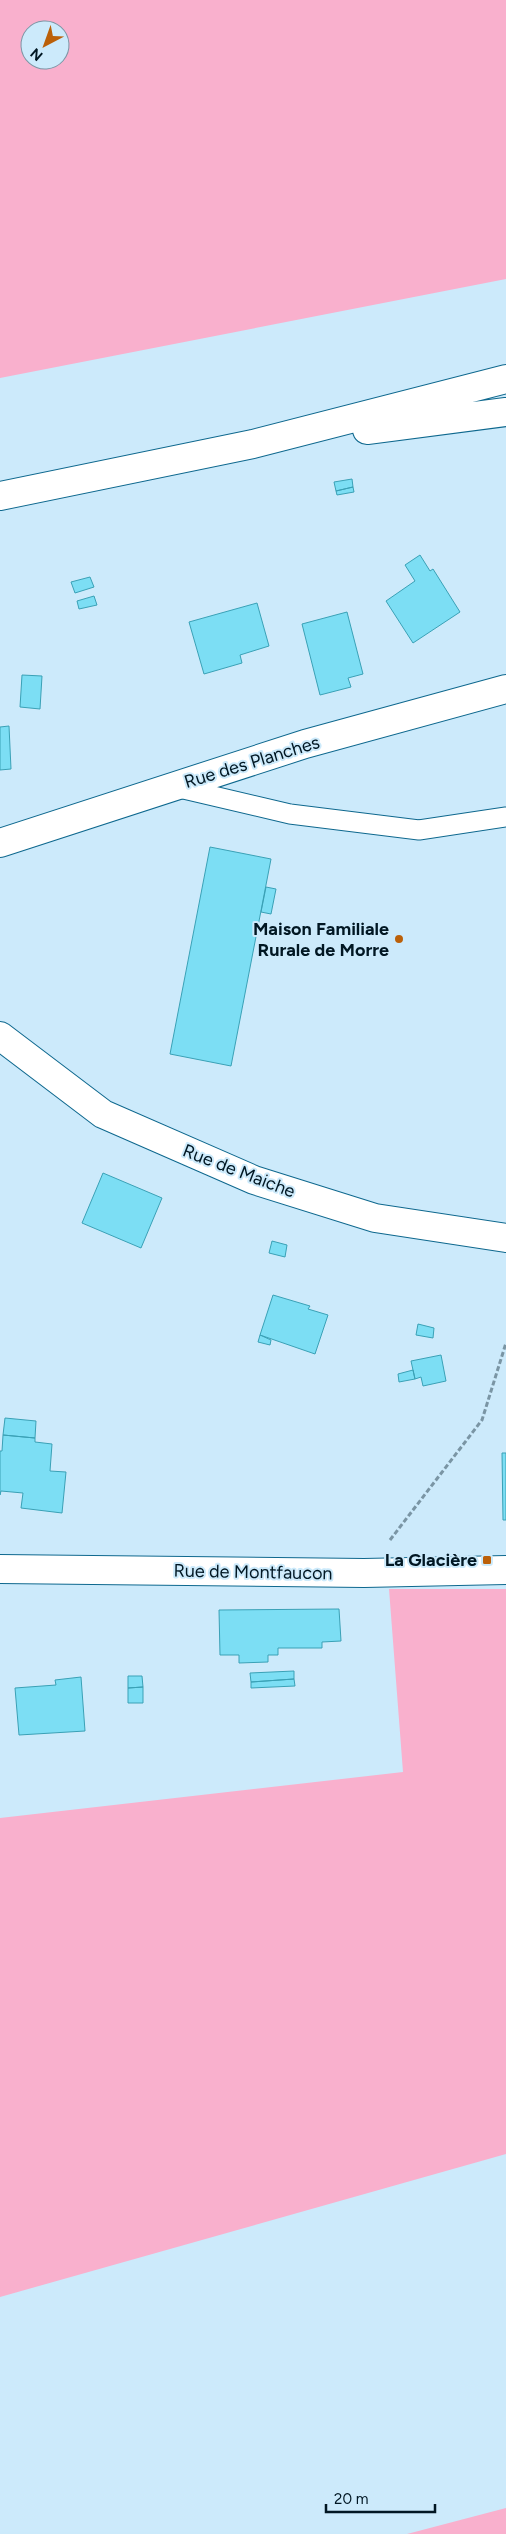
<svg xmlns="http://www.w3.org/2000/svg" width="506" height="2534" viewBox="0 0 506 2534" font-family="Figtree,sans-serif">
	<rect width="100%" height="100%" fill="#cceafb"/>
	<path fill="#f9b0cd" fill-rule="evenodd" d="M 0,0 L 506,0 L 506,279 L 0,378 ZM 30,30 L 60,30 L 60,60 L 30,60 Z
		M 389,1589 L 506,1589 L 506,2154 L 0,2297 L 0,1818 L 403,1772 Z
		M 506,2508 L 506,2534 L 407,2534 Z"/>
	<path fill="#7cdef4" stroke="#3aa1b6" d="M 352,479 L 353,487 L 336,491 L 334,482 Z
		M 353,487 L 354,492 L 337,495 L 336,491 Z
		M 420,555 L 430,571 L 433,569 L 460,612 L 413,643 L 386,601 L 415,581 L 405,565 Z
		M 90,577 L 94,587 L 75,593 L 71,582 Z
		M 94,596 L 97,605 L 79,609 L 77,601 Z
		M 257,603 L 269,646 L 240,655 L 242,663 L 204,674 L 189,622 Z
		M 347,612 L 363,674 L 348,678 L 351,687 L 320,695 L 302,624 Z
		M 22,675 L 42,676 L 40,709 L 20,707 Z
		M 9,726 L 11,769 L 0,770 L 0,727 Z
		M 210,847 L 271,859 L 231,1066 L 170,1054 Z
		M 266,887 L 276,889 L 271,914 L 261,912 Z
		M 103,1173 L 162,1198 L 141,1248 L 82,1223 Z
		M 272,1241 L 287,1245 L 285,1257 L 269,1253 Z
		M 273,1295 L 310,1306 L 308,1309 L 328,1315 L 315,1354 L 260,1335 Z
		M 418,1324 L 434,1328 L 433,1338 L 416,1335 Z
		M 260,1335 L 271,1340 L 270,1345 L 258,1342 Z
		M 441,1355 L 446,1381 L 423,1386 L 421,1377 L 415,1379 L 411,1361 Z
		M 413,1370 L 415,1379 L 399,1382 L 398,1374 Z
		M 5,1418 L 36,1421 L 35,1438 L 3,1435 Z
		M 3,1435 L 35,1438 L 35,1442 L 52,1444 L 50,1471 L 66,1472 L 62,1513 L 21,1508 L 23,1493 L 1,1491 L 0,1495 L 0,1451 L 2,1451 Z
		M 502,1453 L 506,1453 L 506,1520 L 503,1520 Z
		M 339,1609 L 341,1641 L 322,1642 L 322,1648 L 278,1648 L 278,1655 L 268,1655 L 268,1662 L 239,1663 L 239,1655 L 220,1655 L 219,1610 Z
		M 294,1671 L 294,1679 L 251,1682 L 250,1673 Z
		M 128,1676 L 142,1676 L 143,1687 L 128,1688 Z
		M 81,1677 L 85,1731 L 19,1735 L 15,1688 L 56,1685 L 55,1680 Z
		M 294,1679 L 295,1686 L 251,1688 L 251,1682 Z
		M 143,1687 L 143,1703 L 128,1703 L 128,1688 Z"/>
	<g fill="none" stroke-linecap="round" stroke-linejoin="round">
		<g stroke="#0e688e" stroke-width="21">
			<path id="service" d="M 175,787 L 290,814 L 419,830 L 506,817"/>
		</g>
		<g stroke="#0e688e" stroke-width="30">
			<path id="minor" d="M 0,843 L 305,744 L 506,689
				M 0,1036 L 103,1114 L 254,1180 L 375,1218 L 506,1238
				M 0,1569 L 364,1573 L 506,1570"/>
		</g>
		<g stroke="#0e688e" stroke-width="30">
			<path id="secondary" d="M 367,430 L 506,412
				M 0,496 L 253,444 L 506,379"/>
		</g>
		<path stroke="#7a95a4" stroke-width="3" stroke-dasharray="5 2.5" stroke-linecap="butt" d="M 390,1540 L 482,1420 L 506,1343"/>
		<use href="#service" stroke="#fff" stroke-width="19"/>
		<use href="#minor" stroke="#fff" stroke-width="28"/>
		<use href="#secondary" stroke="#fff" stroke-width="28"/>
	</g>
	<g fill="#bb6009" stroke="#cceafb" stroke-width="2">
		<circle cx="399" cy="939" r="5"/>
		<rect x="482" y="1555" width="10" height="10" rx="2.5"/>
	</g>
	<g text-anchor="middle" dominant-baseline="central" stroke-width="4" stroke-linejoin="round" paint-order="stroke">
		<g font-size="18" fill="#011723" stroke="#cceafb">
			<text transform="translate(252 762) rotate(-17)">Rue des Planches</text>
			<text transform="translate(239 1171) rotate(21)">Rue de Maiche</text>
			<text transform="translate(253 1572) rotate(1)">Rue de Montfaucon</text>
		</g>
		<g font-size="18" font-weight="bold" fill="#011723" stroke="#cceafb" text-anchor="end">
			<text x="389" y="929">Maison Familiale<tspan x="389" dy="21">Rurale de Morre</tspan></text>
			<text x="477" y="1560">La Glacière</text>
		</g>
	</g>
	<g transform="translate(45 45) rotate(221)"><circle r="24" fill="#cceafb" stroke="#7b96a5"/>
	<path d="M0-4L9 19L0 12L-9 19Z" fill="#bb6009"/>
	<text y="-8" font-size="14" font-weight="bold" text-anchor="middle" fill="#011723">N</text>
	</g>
	<path d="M326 2504v8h109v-8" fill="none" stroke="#011723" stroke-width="2.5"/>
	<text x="334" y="2504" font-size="15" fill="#011723" stroke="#cceafb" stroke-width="4" paint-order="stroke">20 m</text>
</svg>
